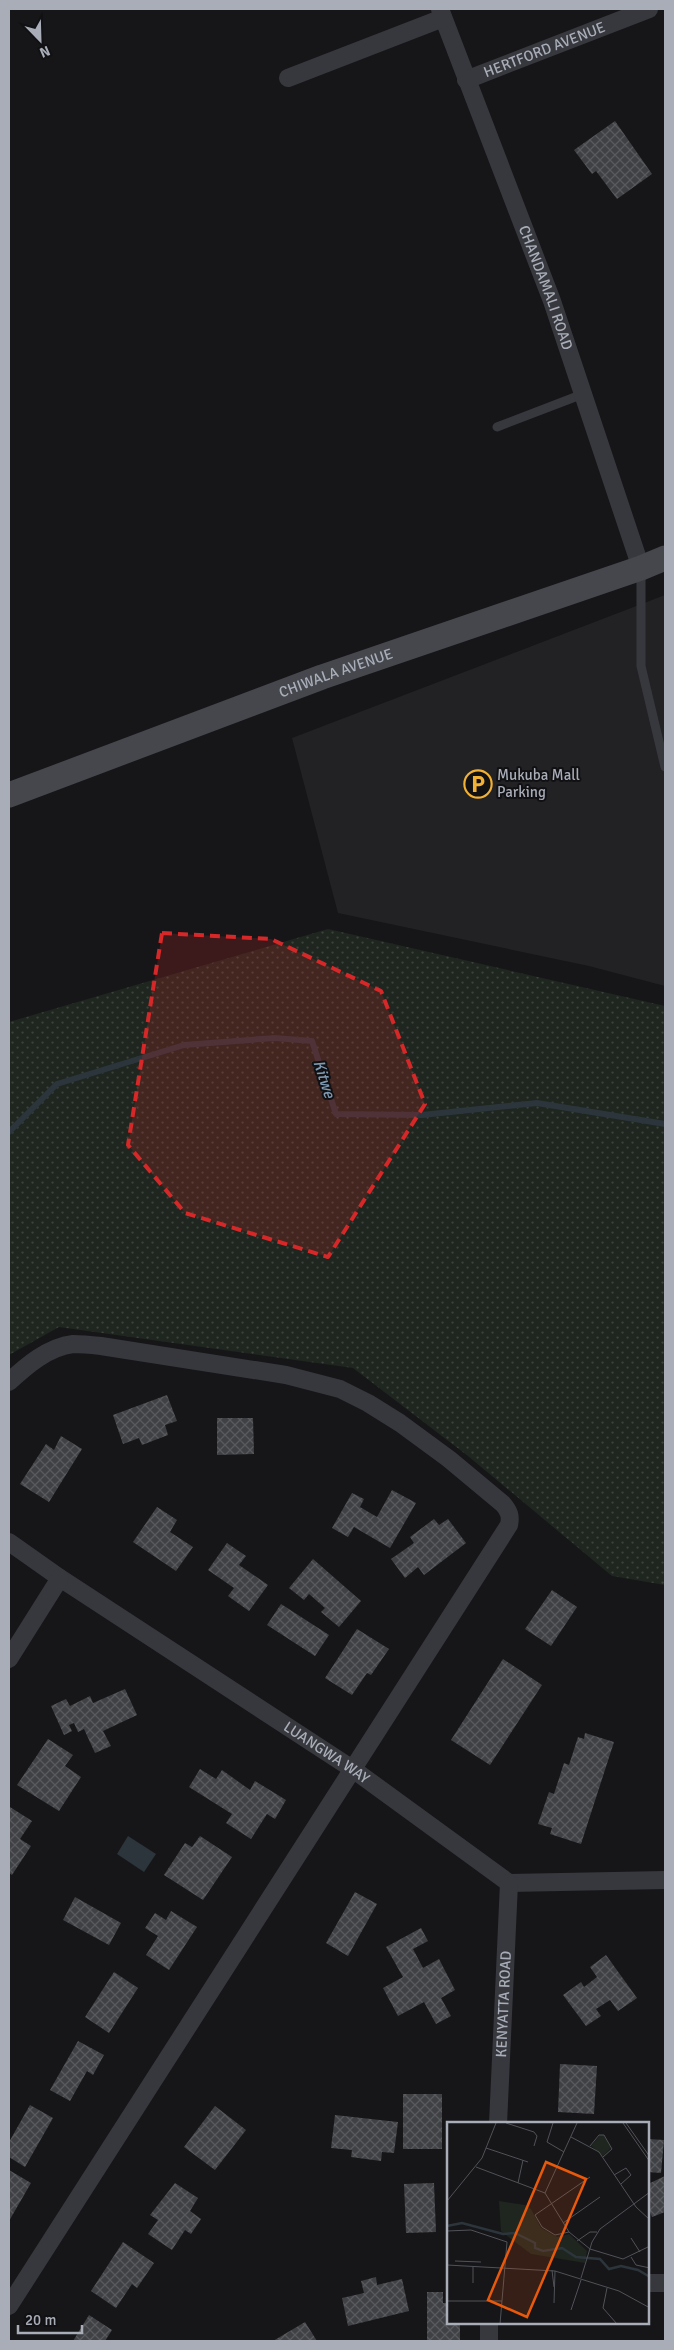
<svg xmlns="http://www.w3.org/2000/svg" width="674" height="2350" viewBox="0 0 674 2350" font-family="Signika,sans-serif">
	<defs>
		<pattern id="park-dots" width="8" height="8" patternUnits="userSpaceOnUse" patternTransform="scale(1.25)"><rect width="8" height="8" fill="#1e261f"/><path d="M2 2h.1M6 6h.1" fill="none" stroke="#3c433d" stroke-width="1.8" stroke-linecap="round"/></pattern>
		<pattern id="building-cross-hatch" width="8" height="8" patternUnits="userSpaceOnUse" patternTransform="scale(1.25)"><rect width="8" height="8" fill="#404145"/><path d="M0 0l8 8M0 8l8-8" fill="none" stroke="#595a5e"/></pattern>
	</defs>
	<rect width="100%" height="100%" fill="#161618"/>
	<path fill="#222225" d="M 665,595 L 665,986 L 589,966 L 338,913 L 292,738 Z"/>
	<path fill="url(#park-dots)" d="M 328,929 L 665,1006 L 665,1585 L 612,1576 L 468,1456 L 353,1368 L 59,1327 L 9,1355 L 9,1022 Z"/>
	<path fill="#2c353c" d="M 128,1836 L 156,1854 L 144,1872 L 117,1854 Z"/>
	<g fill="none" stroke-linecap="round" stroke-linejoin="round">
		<path stroke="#2c353c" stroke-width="6" d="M 9,1132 L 57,1084 L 184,1045 L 275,1038 L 312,1041 L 336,1114 L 422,1115 L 537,1103 L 665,1124"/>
	</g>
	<path fill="url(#building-cross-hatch)" d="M 615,121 L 652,174 L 617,199 L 596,171 L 592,174 L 574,150 Z
		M 167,1395 L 177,1421 L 165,1425 L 168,1435 L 142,1445 L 139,1438 L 123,1444 L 113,1415 Z
		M 217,1418 L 253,1418 L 254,1454 L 217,1455 Z
		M 61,1436 L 82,1449 L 49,1502 L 20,1484 L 46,1444 L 54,1450 Z
		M 392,1490 L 416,1503 L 390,1548 L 354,1527 L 348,1537 L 332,1528 L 352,1493 L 364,1499 L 360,1507 L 377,1517 Z
		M 157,1507 L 177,1520 L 170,1532 L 193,1547 L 176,1571 L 133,1542 Z
		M 434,1519 L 439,1525 L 448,1519 L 466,1543 L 424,1575 L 418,1567 L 405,1578 L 391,1559 L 414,1543 L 410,1537 Z
		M 227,1543 L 246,1556 L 239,1565 L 268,1585 L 249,1611 L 228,1596 L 234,1588 L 208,1570 Z
		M 313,1559 L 361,1601 L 339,1627 L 321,1612 L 325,1608 L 309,1594 L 304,1600 L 289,1588 Z
		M 552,1590 L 577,1607 L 551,1646 L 525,1629 Z
		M 281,1604 L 329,1635 L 315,1656 L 267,1625 Z
		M 357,1629 L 389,1649 L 371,1675 L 367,1673 L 352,1695 L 325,1678 Z
		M 503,1659 L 542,1685 L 490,1765 L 451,1740 Z
		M 125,1689 L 137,1715 L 103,1731 L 111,1746 L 95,1753 L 84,1729 L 78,1732 L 74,1723 L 69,1725 L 72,1731 L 64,1735 L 51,1706 L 66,1699 L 70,1706 L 90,1696 L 93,1703 Z
		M 585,1733 L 614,1742 L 581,1844 L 550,1834 L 552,1828 L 538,1824 L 549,1792 L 554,1794 L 564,1763 L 569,1765 L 578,1737 L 584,1739 Z
		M 48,1739 L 73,1755 L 65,1766 L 81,1777 L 59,1811 L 17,1785 Z
		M 200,1769 L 216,1779 L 222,1770 L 250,1790 L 255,1781 L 286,1800 L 275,1819 L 267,1814 L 251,1839 L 226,1823 L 232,1814 L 189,1787 Z
		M 10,1807 L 32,1821 L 20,1839 L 31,1846 L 12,1875 L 9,1873 Z
		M 200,1836 L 232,1857 L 203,1900 L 164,1875 L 185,1843 L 192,1847 Z
		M 355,1892 L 377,1904 L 348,1956 L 326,1943 Z
		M 75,1897 L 121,1923 L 109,1945 L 63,1920 Z
		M 171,1911 L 197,1927 L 169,1970 L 146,1955 L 158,1936 L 145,1928 L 155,1913 L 166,1920 Z
		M 421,1928 L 428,1941 L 413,1949 L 423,1968 L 439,1959 L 455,1990 L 441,1998 L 451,2016 L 436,2024 L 424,2002 L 398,2016 L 383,1988 L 403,1977 L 386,1947 Z
		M 606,1955 L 637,1998 L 618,2011 L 610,2000 L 596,2009 L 601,2016 L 586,2026 L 563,1995 L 581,1982 L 584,1987 L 597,1977 L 590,1967 Z
		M 114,1972 L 138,1988 L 109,2033 L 85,2017 Z
		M 78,2041 L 104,2055 L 93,2075 L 87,2071 L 70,2101 L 50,2090 Z
		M 560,2064 L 597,2066 L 594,2114 L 558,2112 Z
		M 403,2094 L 442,2094 L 442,2149 L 403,2149 Z
		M 30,2105 L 53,2118 L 25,2167 L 9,2157 L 9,2142 Z
		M 215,2106 L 246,2130 L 215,2170 L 184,2147 Z
		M 335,2115 L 398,2122 L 394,2153 L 382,2152 L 381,2161 L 351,2157 L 352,2150 L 331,2148 Z
		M 648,2139 L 664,2140 L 661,2173 L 648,2172 Z
		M 9,2170 L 31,2183 L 9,2221 Z
		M 665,2176 L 665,2212 L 652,2217 L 648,2207 L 648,2184 Z
		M 175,2183 L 198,2198 L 190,2211 L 201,2219 L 191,2234 L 185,2230 L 172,2250 L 148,2234 L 158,2220 L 150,2215 Z
		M 434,2183 L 436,2232 L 406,2233 L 404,2184 Z
		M 123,2242 L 154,2263 L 137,2288 L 132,2284 L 116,2308 L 91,2291 Z
		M 376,2277 L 377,2285 L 402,2279 L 409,2311 L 348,2326 L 342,2298 L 364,2293 L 361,2281 Z
		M 427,2292 L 443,2292 L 443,2303 L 448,2303 L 448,2324 L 460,2324 L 460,2341 L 427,2341 Z
		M 89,2315 L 112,2330 L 105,2341 L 73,2341 Z
		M 305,2322 L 317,2341 L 273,2341 Z"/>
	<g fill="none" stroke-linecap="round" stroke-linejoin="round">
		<path stroke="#37383d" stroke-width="9" d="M 497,427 L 583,394
			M 641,571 L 641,666 L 665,767"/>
		<g stroke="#37383d" stroke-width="18">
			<path id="s1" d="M 440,9 L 552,301 L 641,568"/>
			<path d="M 288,78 L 443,18"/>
			<path id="s2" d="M 466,80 L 649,9"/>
			<path d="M 9,1382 C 26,1366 48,1347 73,1344 C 82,1344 92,1345 101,1346 L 286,1375 L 340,1389 L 368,1403 L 400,1423 L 449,1459 L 503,1504 C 509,1511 511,1516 509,1525 L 9,2306"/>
			<path id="s3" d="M 9,1542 L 60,1578 L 354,1770 L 509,1883 L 665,1880"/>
			<path d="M 9,1659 L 60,1578"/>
			<path id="s4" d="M 498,2124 L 509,1883"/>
			<path d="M 648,2283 L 665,2283"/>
			<path d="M 489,2341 L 489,2324"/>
		</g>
		<path stroke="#45474d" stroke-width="25" id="s5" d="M 9,795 L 322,677 L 641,568 L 665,558"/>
	</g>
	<path fill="#d62828" fill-opacity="0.2" stroke="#d62828" stroke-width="4" stroke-dasharray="10 6" stroke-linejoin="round" d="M 162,933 L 271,939 L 381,991 L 425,1104 L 328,1257 L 185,1213 L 128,1145 Z"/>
	<defs>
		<g id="parking-ring" transform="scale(1.4375)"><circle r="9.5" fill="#111113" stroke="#f2b134" stroke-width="1.5"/><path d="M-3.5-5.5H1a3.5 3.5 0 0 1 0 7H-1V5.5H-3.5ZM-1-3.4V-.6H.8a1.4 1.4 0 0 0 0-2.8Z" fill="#f2b134"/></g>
	</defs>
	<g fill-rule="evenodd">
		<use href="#parking-ring" x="478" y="784"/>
	</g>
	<g text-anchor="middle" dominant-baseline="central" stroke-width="4" stroke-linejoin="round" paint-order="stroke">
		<g font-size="15" fill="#a8adb8" stroke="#111113">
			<text stroke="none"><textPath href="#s2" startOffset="84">HERTFORD AVENUE</textPath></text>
			<text stroke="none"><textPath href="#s1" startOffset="298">CHANDAMALI ROAD</textPath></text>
			<text stroke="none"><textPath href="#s5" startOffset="349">CHIWALA AVENUE</textPath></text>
			<text stroke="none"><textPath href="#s3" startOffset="381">LUANGWA WAY</textPath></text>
			<text stroke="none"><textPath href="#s4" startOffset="120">KENYATTA ROAD</textPath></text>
		</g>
		<g font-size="15" fill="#a8adb8" stroke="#111113" text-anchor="start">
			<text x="497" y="775">Mukuba Mall<tspan x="497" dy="17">Parking</tspan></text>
		</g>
		<g font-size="16" font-style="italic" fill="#7f9bb3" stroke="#111113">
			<text transform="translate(324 1079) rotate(72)">Kitwe</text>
		</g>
	</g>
	<g transform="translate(447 2122)">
		<rect width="202" height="202" fill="#161618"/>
		<path d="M 153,13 L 157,13 L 164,26 L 156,34 L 144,24 ZM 52,79 L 78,83 L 84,87 L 94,106 L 110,115 L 122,112 L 140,129 L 138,141 L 84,132 L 64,117 L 54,109 Z" fill="#1e261f"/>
		<path fill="none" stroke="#2c353c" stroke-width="2.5" d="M 0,104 L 15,101 L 56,112 L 68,111 L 88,121 L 88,126 L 96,129 L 115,126 L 129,135 L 153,137 L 162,147 L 174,144 L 191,148 L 203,155"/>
		<path fill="none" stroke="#505258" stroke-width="1" d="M 59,1 L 87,10 L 90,14 L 87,24M 106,1 L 100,20 L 117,30M 176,1 L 203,40M 179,1 L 203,35M 124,15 L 152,30 L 189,85 L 203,98M 143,24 L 152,13 L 157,13 L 165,27 L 156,35M 39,26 L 81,40M 29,45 L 98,71 L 122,110 L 143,127 L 176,137 L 203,124M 167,53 L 179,46 L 184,53 L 174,62M 71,61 L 76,38M 98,71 L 130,1M 0,79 L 35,36 L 49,1M 116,101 L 153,75M 0,109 L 24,108 L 60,120 L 53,202M 122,110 L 108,113 L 95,105 L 88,93 L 143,55M 184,116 L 193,130M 130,119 L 143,110 L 150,110M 184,135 L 189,143 L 203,146M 8,139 L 34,140M 0,143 L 108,149 L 172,169 L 203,186M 105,148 L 107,165M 134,156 L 145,120 L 153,107 L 203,70M 26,161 L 26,145M 160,166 L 156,186 L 170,202M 0,179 L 55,179M 107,181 L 108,149M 124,188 L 134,158"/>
		<path fill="#e8590c" fill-opacity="0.15" stroke="#e8590c" stroke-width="2.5" d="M 99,40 L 139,57 L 80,195 L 41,178 Z"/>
		<rect width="202" height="202" fill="none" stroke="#a8adb8" stroke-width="2.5"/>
	</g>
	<rect width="674" height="2350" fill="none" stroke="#a8adb8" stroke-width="20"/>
	<g transform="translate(40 40) rotate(157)" stroke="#111113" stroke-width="4" paint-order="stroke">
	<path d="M0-4L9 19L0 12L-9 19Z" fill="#a8adb8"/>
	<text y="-8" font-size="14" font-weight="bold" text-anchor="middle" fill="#a8adb8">N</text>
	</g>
	<path d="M18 2325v8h64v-8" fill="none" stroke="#a8adb8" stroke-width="2.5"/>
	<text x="25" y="2325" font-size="15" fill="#a8adb8" stroke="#111113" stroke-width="4" paint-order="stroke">20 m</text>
</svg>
